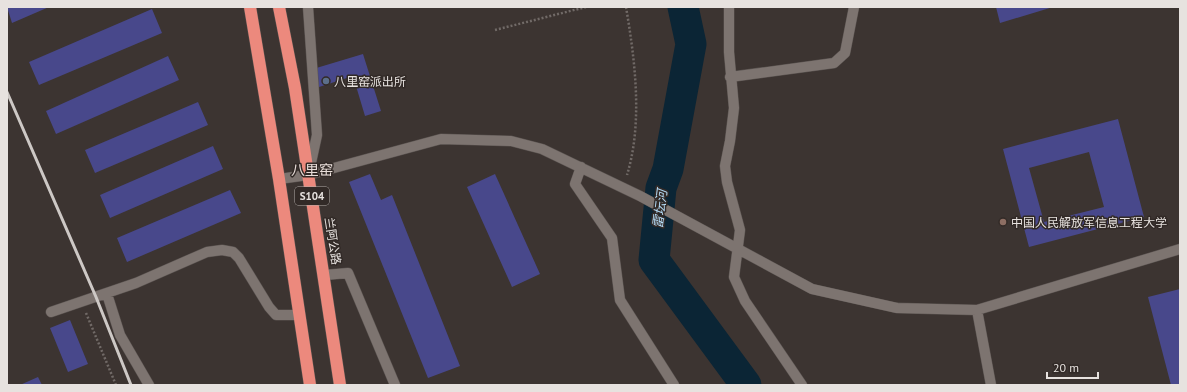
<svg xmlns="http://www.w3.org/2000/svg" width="1187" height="392" viewBox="0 0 1187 392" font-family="'PT Sans','Noto Sans SC',sans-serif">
	<rect width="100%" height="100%" fill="#3c3431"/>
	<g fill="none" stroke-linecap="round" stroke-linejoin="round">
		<path stroke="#0b2535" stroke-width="31" d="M 683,7 L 691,44 L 668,169 L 661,188 L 654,260 L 746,385"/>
	</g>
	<path fill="#48488b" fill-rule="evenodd" d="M 7,7 L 49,7 L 12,23 Z
		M 996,7 L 1053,7 L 1000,23 Z
		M 152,9 L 162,33 L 39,85 L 29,62 Z
		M 363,54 L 381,111 L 365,116 L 353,76 L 319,87 L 313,69 Z
		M 168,56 L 179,80 L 56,134 L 46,111 Z
		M 198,102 L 208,125 L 95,173 L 85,150 Z
		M 1118,119 L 1144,217 L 1029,247 L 1003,149 ZM 1089,152 L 1104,207 L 1044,222 L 1029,168 Z
		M 213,146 L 223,169 L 110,218 L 100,195 Z
		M 370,174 L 381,200 L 392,195 L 460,366 L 428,378 L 349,182 Z
		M 495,174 L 540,274 L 512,287 L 467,187 Z
		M 230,190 L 241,213 L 127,262 L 117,238 Z
		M 1180,289 L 1180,385 L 1171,385 L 1148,297 Z
		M 70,320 L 88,364 L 68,372 L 50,328 Z
		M 38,377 L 42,385 L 20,385 Z"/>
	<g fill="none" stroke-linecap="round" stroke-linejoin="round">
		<g stroke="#5a5350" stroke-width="11">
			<path id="minor" d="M 308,7 L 317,135 L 309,172
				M 729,7 L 729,52 L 734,108 L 730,141 L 725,166 L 727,182 L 740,230 L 734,277 L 745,301 L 802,385
				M 730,77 L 834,63 L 845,53 L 854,7
				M 581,167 L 575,184 L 612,238 L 620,300 L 674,385
				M 279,179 L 308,175 L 441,139 L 511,141 L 542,149 L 640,196 L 812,289 L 897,308 L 977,310 L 1180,249
				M 325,275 L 348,273 L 395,385
				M 107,294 L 120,335 L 149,385
				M 977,310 L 991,385
				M 51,312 L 136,283 L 207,252 L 222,250 L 233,252 L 239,258 L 269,307 L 276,315 L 299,315"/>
		</g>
		<g stroke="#5a5350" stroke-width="13">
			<path id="highway" d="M 250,7 L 279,179 L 310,385
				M 279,7 L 295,88 L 340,385"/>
		</g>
		<path stroke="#716a67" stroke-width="2.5" stroke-dasharray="2 2" stroke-linecap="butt" d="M 626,7 C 635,60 643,123 627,175
			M 495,30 L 586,7
			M 86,313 L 116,385"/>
		<use href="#minor" stroke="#7d7470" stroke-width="10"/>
		<use href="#highway" stroke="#ec897d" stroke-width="12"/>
		<path stroke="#cdc8c5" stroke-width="3" d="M 7,92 L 96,297 L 131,385"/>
	</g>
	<circle fill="#5c6f8a" stroke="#322a27" stroke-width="1.5" cx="326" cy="81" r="4"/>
	<circle fill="#8d6e63" stroke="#322a27" stroke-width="1.5" cx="1003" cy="222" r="4"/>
	<g text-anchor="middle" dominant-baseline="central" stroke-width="3" stroke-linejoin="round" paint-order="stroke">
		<rect fill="#322a27" stroke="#b1aba8" stroke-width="1" x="295" y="187" width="34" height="18" rx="3"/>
		<g font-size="11" font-weight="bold" fill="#e7e2df">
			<text x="312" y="196">S104</text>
		</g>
		<g font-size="12" fill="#e7e2df" stroke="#322a27" text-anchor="start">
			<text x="334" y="81">八里窑派出所</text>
			<text x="1011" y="222">中国人民解放军信息工程大学</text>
		</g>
		<g font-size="12" fill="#e7e2df" stroke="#322a27">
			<text transform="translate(333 241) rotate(81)">兰阿公路</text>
		</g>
		<g font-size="13" font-style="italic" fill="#b4dbf6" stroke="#322a27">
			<text transform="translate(660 209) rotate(-83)">雷坛河</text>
		</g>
		<g font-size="14" fill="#e8ddd9" stroke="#322a27">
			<text x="312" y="170">八里窑</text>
		</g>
	</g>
	<rect width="1187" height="392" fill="none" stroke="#e7e2df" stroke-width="16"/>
	<path d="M1047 372v6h51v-6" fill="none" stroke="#e7e2df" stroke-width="2"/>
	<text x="1053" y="372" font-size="12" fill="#e7e2df" stroke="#322a27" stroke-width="3" paint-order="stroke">20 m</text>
</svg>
